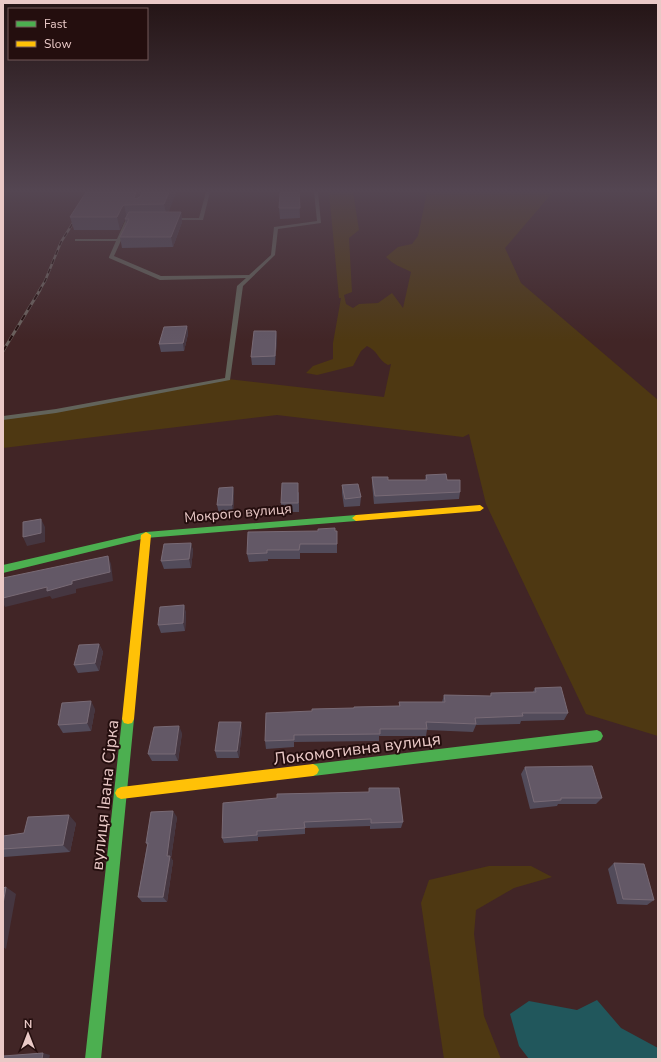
<svg xmlns="http://www.w3.org/2000/svg" width="661" height="1062" viewBox="0 0 661 1062" font-family="'Nunito Sans',sans-serif">
	<rect width="100%" height="100%" fill="#412526"/>
	<path fill="#4e3812" d="M 329,192 L 353,192 L 359,230 L 349,238 L 352,292 L 344,295 L 346,304 L 353,308 L 359,304 L 378,303 L 392,293 L 403,308 L 411,272 C 400,266 395,266 386,257 L 398,247 L 412,244 L 418,236 L 427,192 L 553,192 L 505,248 L 521,283 L 658,400 L 658,736 L 586,714 L 486,504 L 469,434 L 463,437 L 277,415 L 3,448 L 3,418 L 56,411 L 228,379 L 384,397 L 391,364 L 388,365 C 377,359 380,353 367,346 L 361,351 L 353,366 L 317,375 L 306,373 L 313,366 L 333,359 L 333,343 L 341,298 L 339,298 Z
		M 489,866 L 531,866 L 552,877 L 514,888 L 476,910 L 474,934 L 484,1016 L 501,1059 L 444,1059 L 421,903 L 429,880 Z"/>
	<path fill="#21575c" d="M 597,1000 L 621,1028 L 658,1048 L 658,1059 L 529,1059 L 519,1046 L 510,1014 L 529,1001 L 577,1010 Z"/>
	<g fill="none" stroke-linecap="round" stroke-linejoin="round">
		<path fill="#62635a" fill-rule="evenodd" d="M 206,192 L 210,192 L 203,220 L 169,220 L 169,218 L 199,218 Z
			M 314,192 L 318,192 L 321,223 L 278,229 L 275,255 L 243,286 L 230,380 L 56,413 L 3,420 L 3,416 L 56,409 L 225,378 L 237,286 L 246,278 L 160,280 L 109,258 L 109,257 L 116,241 L 75,241 L 75,239 L 117,239 L 126,219 L 137,219 L 137,221 L 130,221 L 114,256 L 161,276 L 249,275 L 271,255 L 274,227 L 317,221 Z"/>
		<path fill="#4caf50" fill-rule="evenodd" d="M 356,515 L 360,518 L 356,521 L 146,538 L 3,573 L 3,565 L 146,532 Z
			M 128,714 L 132,715 L 134,719 L 101,1059 L 85,1059 L 122,719 L 124,715 Z
			M 597,730 L 601,732 L 603,736 L 601,740 L 597,742 L 313,776 L 309,774 L 307,770 L 309,766 L 313,764 Z"/>
		<path fill="#ffc107" fill-rule="evenodd" d="M 480,505 L 484,508 L 480,511 L 356,521 L 352,518 L 356,515 Z
			M 146,532 L 151,535 L 134,719 L 132,723 L 128,724 L 124,723 L 122,719 L 141,535 Z
			M 313,764 L 317,766 L 319,770 L 317,774 L 313,776 L 121,799 L 117,797 L 115,793 L 117,789 L 121,787 Z"/>
		<g stroke="#6b615d" stroke-width="2.5">
			<path id="rail-far1" d="M 39,291 L 45,281 L 61,242 L 78,215"/>
		</g>
		<g stroke="#6b615d" stroke-width="3">
			<path id="rail" d="M 3,351 L 40,290"/>
		</g>
		<use href="#rail-far1" stroke="#240e0e" stroke-width="1.5" stroke-dasharray="5" stroke-linecap="butt"/>
		<use href="#rail" stroke="#240e0e" stroke-width="2" stroke-dasharray="6" stroke-linecap="butt"/>
	</g>
	<path fill="#524b5a" d="M 86,192 L 176,192 L 168,212 L 181,212 L 182,222 L 173,247 L 122,248 L 120,237 L 126,223 L 125,219 L 120,230 L 74,230 L 70,217 Z
		M 299,192 L 300,218 L 280,219 L 279,208 Z
		M 187,326 L 188,334 L 184,351 L 161,352 L 159,344 Z
		M 276,331 L 277,339 L 275,365 L 252,365 L 251,357 Z
		M 426,475 L 447,480 L 460,492 L 459,499 L 374,504 L 372,484 L 372,477 L 388,480 L 425,480 Z
		M 342,485 L 361,497 L 360,506 L 344,507 L 342,493 Z
		M 233,487 L 234,496 L 233,513 L 219,514 L 217,505 Z
		M 299,492 L 299,512 L 282,512 L 281,503 Z
		M 335,531 L 337,531 L 337,553 L 300,553 L 300,559 L 268,559 L 268,561 L 249,562 L 247,554 Z
		M 191,543 L 193,551 L 191,568 L 164,569 L 161,561 Z
		M 184,605 L 186,614 L 185,631 L 161,633 L 158,625 Z
		M 99,644 L 103,652 L 99,671 L 78,673 L 74,665 Z
		M 535,688 L 568,713 L 564,720 L 521,721 L 520,724 L 476,725 L 473,732 L 427,730 L 426,736 L 379,736 L 379,741 L 294,742 L 294,747 L 266,749 L 265,741 L 354,708 L 399,706 L 399,702 L 442,702 L 444,695 L 490,696 L 491,693 L 533,692 Z
		M 95,709 L 91,731 L 63,733 L 58,725 Z
		M 242,729 L 239,758 L 217,758 L 215,751 Z
		M 182,733 L 178,761 L 152,761 L 148,754 Z
		M 525,767 L 602,798 L 596,804 L 558,804 L 557,806 L 530,809 L 521,774 Z
		M 369,788 L 403,822 L 401,828 L 370,829 L 370,826 L 305,828 L 305,834 L 258,837 L 258,841 L 224,843 L 222,838 L 369,792 Z
		M 177,817 L 171,858 L 173,861 L 167,902 L 142,902 L 138,897 L 147,845 L 146,843 Z
		M 76,823 L 70,852 L 4,857 L 3,863 L 3,836 L 24,833 Z
		M 614,863 L 654,900 L 647,905 L 617,904 L 608,869 Z"/>
	<path fill="#453640" d="M 136,192 L 143,192 L 138,205 L 134,197 Z
		M 169,192 L 176,192 L 167,217 L 164,204 Z
		M 124,205 L 127,218 L 125,219 L 120,230 L 117,217 L 122,207 Z
		M 181,212 L 182,222 L 173,247 L 171,237 Z
		M 187,326 L 188,334 L 184,351 L 183,343 Z
		M 276,331 L 277,339 L 275,365 L 275,356 Z
		M 233,487 L 234,496 L 233,513 L 232,505 Z
		M 41,519 L 45,527 L 45,542 L 27,546 L 23,537 Z
		M 191,543 L 193,551 L 191,568 L 189,559 Z
		M 108,556 L 111,564 L 113,581 L 76,589 L 76,593 L 52,599 L 50,596 L 5,607 L 3,603 L 3,598 L 72,581 Z
		M 184,605 L 186,614 L 185,631 L 183,623 Z
		M 99,644 L 103,652 L 99,671 L 95,663 Z
		M 91,701 L 95,709 L 91,731 L 87,723 Z
		M 241,722 L 242,729 L 239,758 L 237,751 Z
		M 179,726 L 182,733 L 178,761 L 175,754 Z
		M 173,811 L 177,817 L 171,858 L 173,861 L 167,902 L 163,897 L 167,856 Z
		M 69,815 L 76,823 L 70,852 L 63,845 Z
		M 6,887 L 16,894 L 6,949 L 3,947 L 3,904 Z
		M 43,1053 L 50,1055 L 49,1059 L 42,1059 Z"/>
	<path fill="#635866" stroke="#786a75" d="M 86,192 L 136,192 L 134,197 L 135,199 L 140,197 L 142,192 L 169,192 L 164,204 L 124,205 L 122,207 L 117,217 L 70,217 Z
		M 280,192 L 299,192 L 300,208 L 279,208 Z
		M 129,212 L 181,212 L 171,237 L 120,237 L 129,219 L 125,219 Z
		M 187,326 L 183,343 L 159,344 L 164,327 Z
		M 254,331 L 276,331 L 275,356 L 251,357 Z
		M 446,474 L 447,480 L 460,480 L 460,492 L 375,496 L 372,477 L 388,477 L 388,480 L 427,480 L 426,475 Z
		M 282,483 L 298,483 L 298,503 L 281,503 Z
		M 358,484 L 361,497 L 345,499 L 342,485 Z
		M 233,487 L 232,505 L 217,505 L 219,488 Z
		M 41,519 L 41,533 L 23,537 L 23,522 Z
		M 335,528 L 335,531 L 337,531 L 337,544 L 300,544 L 299,550 L 267,550 L 267,553 L 247,554 L 248,532 L 318,531 L 318,529 Z
		M 191,543 L 189,559 L 161,561 L 164,544 Z
		M 108,556 L 110,572 L 72,581 L 72,584 L 47,591 L 47,587 L 3,598 L 3,578 Z
		M 184,605 L 183,623 L 158,625 L 160,607 Z
		M 99,644 L 95,663 L 74,665 L 79,645 Z
		M 561,687 L 568,713 L 522,713 L 523,716 L 475,718 L 476,724 L 426,722 L 427,729 L 380,729 L 380,734 L 294,735 L 294,740 L 265,741 L 266,713 L 312,711 L 312,709 L 354,708 L 354,707 L 400,706 L 399,702 L 445,702 L 444,695 L 491,696 L 491,693 L 536,692 L 535,688 Z
		M 91,701 L 87,723 L 58,725 L 62,703 Z
		M 219,722 L 241,722 L 237,751 L 215,751 Z
		M 179,726 L 175,754 L 148,754 L 154,727 Z
		M 592,766 L 602,798 L 561,798 L 561,800 L 534,802 L 525,767 Z
		M 369,788 L 399,788 L 403,822 L 371,823 L 371,819 L 304,822 L 305,828 L 257,831 L 257,835 L 222,838 L 223,803 L 277,798 L 277,794 L 369,792 Z
		M 173,811 L 167,856 L 170,856 L 163,897 L 138,897 L 148,843 L 146,843 L 151,812 Z
		M 69,815 L 63,845 L 3,849 L 3,836 L 24,833 L 28,817 Z
		M 614,863 L 644,864 L 654,900 L 623,899 Z
		M 6,887 L 3,904 L 3,888 Z
		M 43,1053 L 42,1059 L 3,1059 L 3,1056 Z"/>
	<linearGradient id="sky" x2="0" y2="1"><stop stop-color="#241415"/><stop offset="0.56" stop-color="#544652"/><stop offset="1" stop-color="#544652" stop-opacity="0"/></linearGradient>
	<rect width="661" height="341" fill="url(#sky)"/>
	<g text-anchor="middle" dominant-baseline="central" stroke-width="4" stroke-linejoin="round" paint-order="stroke">
		<g font-size="14" fill="#eac9c7" stroke="#240e0e">
			<text transform="translate(238 513) rotate(-5)">Мокрого вулиця</text>
		</g>
		<g font-size="17" fill="#eac9c7" stroke="#240e0e">
			<text transform="translate(357 749) rotate(-7)">Локомотивна вулиця</text>
			<text transform="translate(105 795) rotate(-84)">вулиця Івана Сірка</text>
		</g>
	</g>
	<rect width="661" height="1062" fill="none" stroke="#eac9c7" stroke-width="8"/>
	<rect x="8" y="8" width="140" height="52" fill="#240e0e" stroke="#735958"/>
	<rect x="16" y="21" width="20" height="6" fill="#4caf50" stroke="#735958"/>
	<text x="44" y="28" font-size="12" fill="#eac9c7">Fast</text>
	<rect x="16" y="41" width="20" height="6" fill="#ffc107" stroke="#735958"/>
	<text x="44" y="48" font-size="12" fill="#eac9c7">Slow</text>
	<g transform="translate(28 1034)" stroke="#240e0e" stroke-width="3" paint-order="stroke">
	<path d="M0-3L7 15L0 10L-7 15Z" fill="#eac9c7"/>
	<text y="-6" font-size="11" font-weight="bold" text-anchor="middle" fill="#eac9c7">N</text>
	</g>
</svg>
